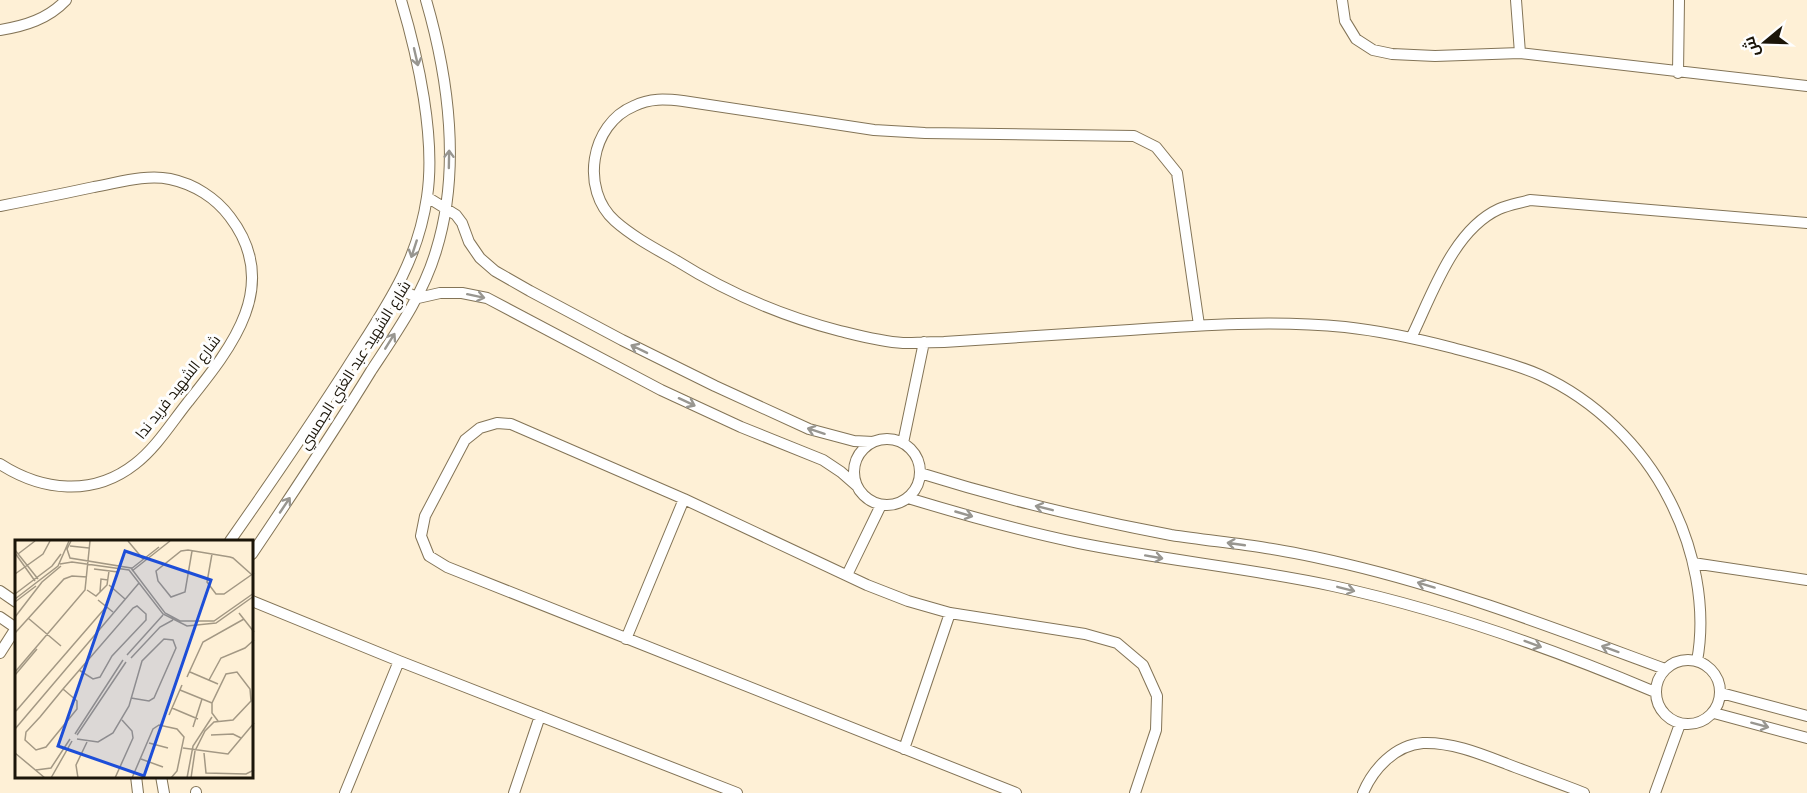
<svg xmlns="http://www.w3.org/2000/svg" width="1807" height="793" viewBox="0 0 1807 793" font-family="'Varela Round',Cairo,sans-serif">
	<rect width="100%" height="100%" fill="#fef0d6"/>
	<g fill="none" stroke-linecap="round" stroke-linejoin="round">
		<g stroke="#837457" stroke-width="12">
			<path id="street" d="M 1342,0 L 1345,21 L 1356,39 L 1373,50 L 1392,54 L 1435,56 L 1520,53 L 1807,86
				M 1516,0 L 1520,53
				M 0,30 C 25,26 48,19 66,0
				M 1678,73 L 1679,0
				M 427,197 L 456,215 L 462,223 L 469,242 L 480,258 L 495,271 L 530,291 L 622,340 L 715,386 L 809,429 L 854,441 L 873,442
				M 0,206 C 31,200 62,194 94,187 C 118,183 145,174 170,179 C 194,184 216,198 230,217 C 282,285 232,347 188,402 C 172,422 156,448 135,464 C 93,497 42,491 0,464
				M 398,288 L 418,298 L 440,293 L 462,293 L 487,298 L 661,390 L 741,427 L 823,460 L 841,472 L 857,486
				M 1199,325 L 1177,173 L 1156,147 L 1134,136 L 925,133 L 874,130 L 683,101 C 665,99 650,98 634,106 C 590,124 580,190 615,221 C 633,237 656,249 677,261 C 728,293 782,316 840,331 C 860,336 882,342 903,343 C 917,343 931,342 944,342 C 1006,338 1068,334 1130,330 C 1202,325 1274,320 1345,327 C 1382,331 1418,339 1453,348 C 1482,356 1513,363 1540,375 C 1595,400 1642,446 1669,499 C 1694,547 1707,607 1697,661
				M 1411,338 C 1432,295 1453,230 1499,209 C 1508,205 1520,203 1530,200 L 1807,223
				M854 472a33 33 0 1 1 66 0a33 33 0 1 1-66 0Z
				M 903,443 L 924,342
				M 920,473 C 1003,499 1086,519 1171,535 C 1203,540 1235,543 1266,548 C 1293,552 1320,558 1346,564 C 1456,590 1559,630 1665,669
				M 908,498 C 964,515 1021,531 1079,543 C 1163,560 1249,568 1333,586 C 1444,610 1551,648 1655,692
				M 230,541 C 270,484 309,427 347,368 C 383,311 417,266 427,197 C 436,138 418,57 401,0
				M 252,554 C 293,493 333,433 371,371 C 396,333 423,295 436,251 C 461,171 449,79 426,0
				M 1693,563 L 1807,580
				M 847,575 L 881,505
				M 0,591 L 16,602
				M 252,601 L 399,661 L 737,793
				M 0,617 L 16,628
				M 626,639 L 684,499
				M 0,653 L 16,628
				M1656 692a32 32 0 1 1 64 0a32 32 0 1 1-64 0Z
				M 1721,693 L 1807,716
				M 1714,713 L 1807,738
				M 904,749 L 950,613
				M 136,776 L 138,793
				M 161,776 L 164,793
				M 196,792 L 196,793
				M 345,793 L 399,661
				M 514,793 L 540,716
				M 1016,793 L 447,567 L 429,556 L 421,536 L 425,516 L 465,440 L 480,428 L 497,423 L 511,424 L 684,499 L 867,585 L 908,601 L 950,613 L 1085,634 L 1117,643 L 1143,665 L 1157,696 L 1156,730 L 1135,793
				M 1363,793 C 1373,769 1395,745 1423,743 C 1452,742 1481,754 1507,764 C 1533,774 1559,783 1584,793
				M 1655,793 L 1680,724"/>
		</g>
		<use href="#street" stroke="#fff" stroke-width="10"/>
	</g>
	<defs><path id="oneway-shaft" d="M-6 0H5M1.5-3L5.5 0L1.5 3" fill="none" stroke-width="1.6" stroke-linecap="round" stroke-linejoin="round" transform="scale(1.5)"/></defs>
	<g stroke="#989690">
		<use href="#oneway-shaft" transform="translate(416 57) rotate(77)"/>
		<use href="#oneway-shaft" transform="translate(449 159) rotate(-89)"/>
		<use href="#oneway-shaft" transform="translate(414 249) rotate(108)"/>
		<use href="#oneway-shaft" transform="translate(476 296) rotate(12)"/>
		<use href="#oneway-shaft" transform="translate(390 341) rotate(-58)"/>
		<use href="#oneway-shaft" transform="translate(639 349) rotate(-154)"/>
		<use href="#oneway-shaft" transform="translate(687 402) rotate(25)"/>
		<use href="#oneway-shaft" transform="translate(816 431) rotate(-162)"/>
		<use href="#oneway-shaft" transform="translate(285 505) rotate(-56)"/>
		<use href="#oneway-shaft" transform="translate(1044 508) rotate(-166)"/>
		<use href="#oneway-shaft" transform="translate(964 514) rotate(16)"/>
		<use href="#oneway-shaft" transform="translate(1236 544) rotate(-172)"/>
		<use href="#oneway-shaft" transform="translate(1154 557) rotate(10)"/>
		<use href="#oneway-shaft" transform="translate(1426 585) rotate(-163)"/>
		<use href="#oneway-shaft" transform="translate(1346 589) rotate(14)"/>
		<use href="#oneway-shaft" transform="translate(1533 644) rotate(20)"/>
		<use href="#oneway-shaft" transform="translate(1610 649) rotate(-160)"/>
		<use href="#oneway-shaft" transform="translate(1760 725) rotate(15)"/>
	</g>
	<g text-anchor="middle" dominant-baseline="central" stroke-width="6" stroke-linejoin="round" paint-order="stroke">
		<g font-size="15" fill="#1b1509" stroke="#fefefe">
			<text transform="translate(355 365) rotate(-58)">شارع الشهيد عبد الغني الجمسي</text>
			<text transform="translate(178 387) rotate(-52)">شارع الشهيد فريد ندا</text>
		</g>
	</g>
	<g transform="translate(15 540)">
		<rect width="238" height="238" fill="#fef0d6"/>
		<path fill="none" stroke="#a39884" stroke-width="1.5" d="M 56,1 L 52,9 L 55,18 L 116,28 L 150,73 L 165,81 L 199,81 L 239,53M 113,1 L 128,19M 55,6 L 74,8M 0,10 L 23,39M 177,11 L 170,52 L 156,57 L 143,41 L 141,31 L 166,11 L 173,10 L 215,17 L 218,18 L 236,34M 0,13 L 20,41M 3,14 L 20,1M 197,14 L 192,42 L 201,54 L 209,54 L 239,33M 45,24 L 57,22 L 114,30 L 148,74 L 172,86 L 201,83 L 239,56M 79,29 L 103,32M 116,29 L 144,7M 117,31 L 155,1M 0,34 L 28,14 L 35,1M 94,45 L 110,59M 72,50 L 81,56 L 92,45 L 94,31M 85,52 L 86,39 L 93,40M 0,54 L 37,26 L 46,14M 0,59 L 43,26 L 54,1M 83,60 L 98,72M 0,62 L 21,46M 224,73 L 239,92M 0,77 L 27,42 L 46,26M 13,78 L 46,106M 0,93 L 49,39 L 57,36 L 72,37M 112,115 L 148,75M 116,118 L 145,87 L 158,80M 0,132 L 70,50 L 75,1M 175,132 L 203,144M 0,135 L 22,109M 172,137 L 188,102 L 229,79M 194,140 L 206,118 L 230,108 L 239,100M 48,149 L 62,161 L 62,169 L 31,207 L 21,210 L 10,200 L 11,192 L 25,177 L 48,149 L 118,68 L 122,66 L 131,74 L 131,80 L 97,116 L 85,137 L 78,139 L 64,130M 165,150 L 197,163M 157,168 L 183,179M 1,171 L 91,67M 154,175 L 167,145M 178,187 L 187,159M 0,189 L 124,43M 60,194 L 108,120M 62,195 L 111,122M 196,195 L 218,194 L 226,198M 62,199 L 83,202 L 98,193 L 114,166 L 127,121 L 149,99 L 158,100 L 161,108 L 139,158 L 134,161 L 116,158M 134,203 L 153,208M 168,208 L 213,214 L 239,183M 0,213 L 30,238M 189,213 L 191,233 L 231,234 L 239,230M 126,219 L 148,227M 21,230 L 36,228 L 55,199M 36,238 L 57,201M 63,238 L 61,225 L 72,202M 100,238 L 118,198 L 117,191 L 107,180M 117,238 L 138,189 L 144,185 L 162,189 L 169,197 L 162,231 L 156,238M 172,238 L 178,206 L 197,177M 176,238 L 180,211 L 190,191 L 199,182 L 218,180 L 236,161 L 235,149 L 222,132 L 211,134 L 197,163 L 197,173 L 203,181"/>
		<path fill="#1d4ed8" fill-opacity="0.15" stroke="#1d4ed8" stroke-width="3" d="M 110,11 L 196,40 L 129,236 L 43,206 Z"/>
		<rect width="238" height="238" fill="none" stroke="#1b1509" stroke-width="3"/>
	</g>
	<g transform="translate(1765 42) rotate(251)" stroke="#fefefe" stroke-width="4.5" paint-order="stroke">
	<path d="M0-4.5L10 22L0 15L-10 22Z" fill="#1b1509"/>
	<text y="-9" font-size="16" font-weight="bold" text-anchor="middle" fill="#1b1509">ش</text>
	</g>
</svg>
